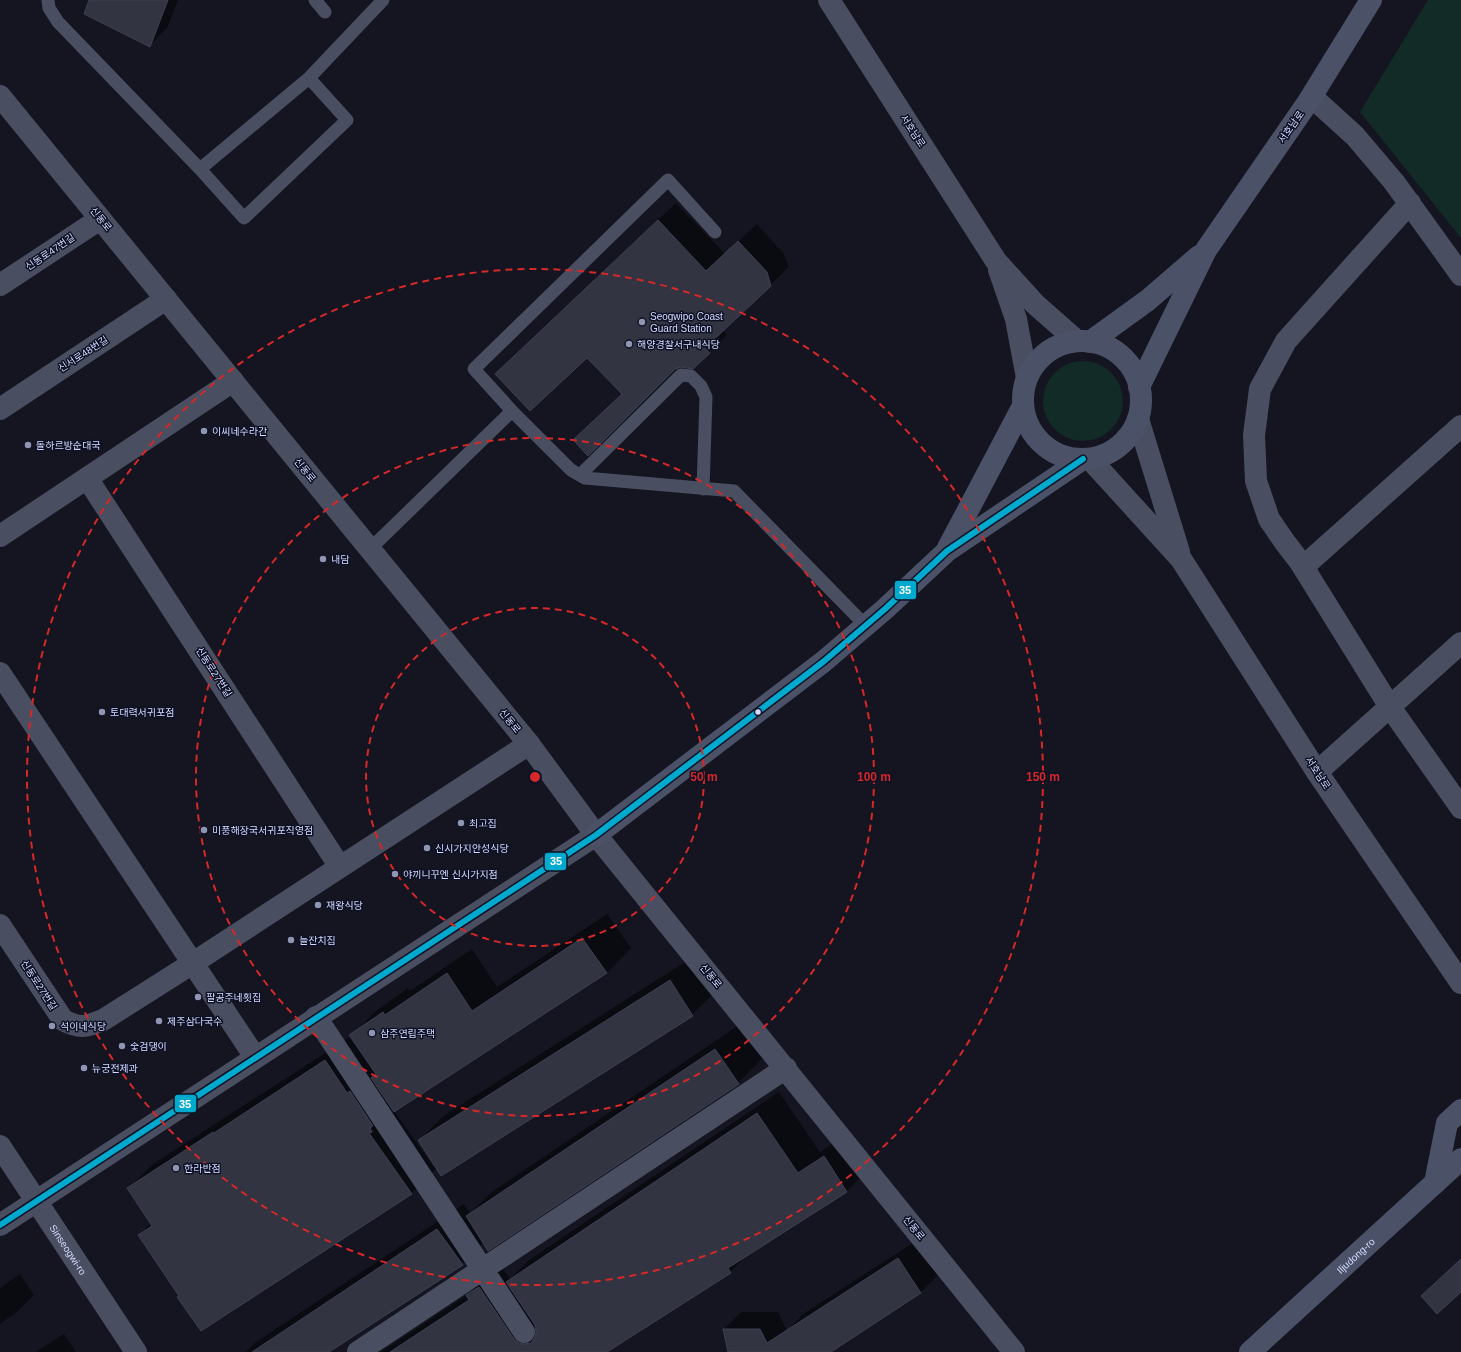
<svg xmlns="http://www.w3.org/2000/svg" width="1461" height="1352" viewBox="0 0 1461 1352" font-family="Helvetica,'Noto Sans KR',sans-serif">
	<rect width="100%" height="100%" fill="#141520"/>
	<path fill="#122b26" d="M 1428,0 L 1461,0 L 1461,238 L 1360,112 Z
		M1043 401a40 40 0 1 1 80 0a40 40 0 1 1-80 0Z"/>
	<path fill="#0007" fill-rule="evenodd" d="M 90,0 L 178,0 L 167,28 L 149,46 Z
		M 676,203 L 725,254 L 757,224 L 784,254 L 789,267 L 723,330 L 727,335 L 709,352 L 623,394 L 587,356 L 514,356 Z
		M 607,914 L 631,948 L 607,973 L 394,1111 L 434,1167 L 436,1166 L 419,1140 L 445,1115 L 696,955 L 718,989 L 692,1015 L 437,1168 L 412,1193 L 201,1330 L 180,1296 L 139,1235 L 151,1223 L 129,1188 L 153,1164 L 350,1037 L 376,1011 L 408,988 L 410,991 L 472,949 L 497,987 ZM 365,1057 L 374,1069 L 372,1070 L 364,1058 ZM 368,1124 L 373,1131 L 372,1133 L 366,1125 Z
		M 742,1023 L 764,1057 L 738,1083 L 484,1242 L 462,1264 L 327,1352 L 246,1352 L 256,1342 L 464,1204 L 470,1213 L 493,1191 Z
		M 779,1092 L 820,1152 L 846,1135 L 868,1170 L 846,1192 L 748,1255 L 730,1272 L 605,1352 L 381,1352 L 470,1293 L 489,1273 L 501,1266 L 510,1279 L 529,1260 Z
		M 916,1241 L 938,1275 L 920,1293 L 829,1352 L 727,1352 L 729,1351 L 724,1329 L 741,1312 L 778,1312 L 787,1331 L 803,1314 Z
		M 20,1274 L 34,1295 L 17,1312 L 0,1324 L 0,1288 Z
		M 64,1334 L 76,1352 L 36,1352 Z"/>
	<path fill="#323442" stroke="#3e4054" d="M 89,0 L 168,0 L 150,47 L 84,14 Z
		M 658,220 L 706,271 L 738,241 L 767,272 L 771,286 L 705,348 L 710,353 L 693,369 L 681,367 L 675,369 L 588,456 L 573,440 L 622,394 L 587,358 L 530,411 L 495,374 Z
		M 582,938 L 607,973 L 394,1112 L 371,1078 L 376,1074 L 349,1035 L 383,1012 L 385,1015 L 447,973 L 472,1011 Z
		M 670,980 L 693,1016 L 441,1176 L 418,1140 Z
		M 715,1049 L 739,1084 L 488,1251 L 466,1216 Z
		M 325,1060 L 347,1093 L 350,1091 L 373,1126 L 370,1128 L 372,1132 L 369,1133 L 412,1194 L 201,1331 L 177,1297 L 179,1296 L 138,1235 L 152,1226 L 127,1188 L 213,1132 L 214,1133 Z
		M 757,1113 L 798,1173 L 824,1156 L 847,1192 L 728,1268 L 731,1273 L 607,1352 L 390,1352 L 469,1300 L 466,1295 L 479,1287 L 514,1339 L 519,1343 L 524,1344 L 531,1343 L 535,1337 L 536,1332 L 535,1325 L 506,1282 Z
		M 437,1229 L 463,1265 L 329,1352 L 252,1352 Z
		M 898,1258 L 921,1293 L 831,1352 L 728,1352 L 723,1329 L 760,1329 L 767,1343 Z
		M 1461,1259 L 1461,1292 L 1437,1314 L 1421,1296 Z"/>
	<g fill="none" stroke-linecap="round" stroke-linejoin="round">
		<path stroke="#494e61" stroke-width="13" d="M 48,0 L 49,8 L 58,22 L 200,169 L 309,78 L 383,0
			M 315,0 L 325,12
			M 200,169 L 244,218 L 347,120 L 309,78
			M 715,232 L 668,180 L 474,369 L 512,411 L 571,470 L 585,478 L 734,491 L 866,626
			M 580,475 L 681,375 L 691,376 L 701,386 L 706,397 L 703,489
			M 370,549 L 512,411"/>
		<path stroke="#494e61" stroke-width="22" d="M 1312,97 L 1355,136 L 1394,182 L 1461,275
			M 1410,203 L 1286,341 L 1260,389 L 1254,435 L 1256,481 L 1269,519 L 1284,541 L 1300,562 L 1390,707 L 1461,808
			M 0,285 L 100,219
			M 0,409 L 166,299
			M 87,478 L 340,867
			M 0,536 L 233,381
			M 1303,567 L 1461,426
			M 0,673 L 255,1057
			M 1317,772 L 1461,643
			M 596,835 L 1014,1352
			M 0,925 L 63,1020 C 80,1029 86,1027 103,1020 L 193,963 L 529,744
			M 316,1017 L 524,1332
			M 358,1352 L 786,1068"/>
		<g stroke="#494e61" stroke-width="22">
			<path d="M 829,0 L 996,261 L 1035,304 L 1077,341"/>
			<path d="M 0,96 L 529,744 L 596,835 L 0,1225"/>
			<path d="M 999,270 L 1016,319 L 1027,378"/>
			<path d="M 1138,419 L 1179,552"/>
			<path d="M 1090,459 L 1181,559 L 1317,772 L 1461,983"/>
			<path id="s1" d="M 0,1146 L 136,1352"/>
		</g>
		<g stroke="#4b5167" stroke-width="22">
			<circle cx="1082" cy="400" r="59"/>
			<path d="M 1090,342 L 1148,300 L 1199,256"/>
			<path d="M 1139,387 L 1206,250 L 1308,102 L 1371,0"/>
			<path d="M 948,548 L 1023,406"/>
			<path d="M 596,835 L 823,662 L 885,609 L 947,551 L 1083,459"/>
			<path d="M 1435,1183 L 1447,1123 L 1461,1110"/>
			<path id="s2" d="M 1250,1352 L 1461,1159"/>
		</g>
		<g stroke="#0f1125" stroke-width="9">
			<path id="bus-1" d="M 0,1225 L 596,835 L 823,662 L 885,609 L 947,551 L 1083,459"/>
		</g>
		<use href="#bus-1" stroke="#00a9ce" stroke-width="6"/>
	</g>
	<g fill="none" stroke="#d62828" stroke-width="2" stroke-dasharray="7 5">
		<circle cx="535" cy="777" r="169"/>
		<circle cx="535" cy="777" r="339"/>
		<circle cx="535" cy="777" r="508"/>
	</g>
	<g fill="#9095b1" stroke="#0f1125" stroke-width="1.5">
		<circle cx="642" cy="322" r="4"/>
		<circle cx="629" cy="344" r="4"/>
		<circle cx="204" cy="431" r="4"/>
		<circle cx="28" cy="445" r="4"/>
		<circle cx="323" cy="559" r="4"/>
		<circle cx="102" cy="712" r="4"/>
		<circle cx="461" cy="823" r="4"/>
		<circle cx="204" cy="830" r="4"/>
		<circle cx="427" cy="848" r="4"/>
		<circle cx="395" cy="874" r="4"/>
		<circle cx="318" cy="905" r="4"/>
		<circle cx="291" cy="940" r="4"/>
		<circle cx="198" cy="997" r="4"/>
		<circle cx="159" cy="1021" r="4"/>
		<circle cx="52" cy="1026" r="4"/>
		<circle cx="372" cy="1033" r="4"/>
		<circle cx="122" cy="1046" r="4"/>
		<circle cx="84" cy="1068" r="4"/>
		<circle cx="176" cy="1168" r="4"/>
	</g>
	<circle fill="#d3daff" stroke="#0f1125" stroke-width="1.5" cx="758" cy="712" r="3.5"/>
	<g text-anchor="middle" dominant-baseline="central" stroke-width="3" stroke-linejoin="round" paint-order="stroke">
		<g font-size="10" fill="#d3daff" stroke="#0f1125">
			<text transform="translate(1291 127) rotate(-55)">서호남로</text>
			<text transform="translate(913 131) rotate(57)">서호남로</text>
			<text transform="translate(101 219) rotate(51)">신동로</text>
			<text transform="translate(50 252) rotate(-34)">신동로47번길</text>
			<text transform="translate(83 354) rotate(-33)">신서로48번길</text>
			<text transform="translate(305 470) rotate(51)">신동로</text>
			<text transform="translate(214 672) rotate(57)">신동로27번길</text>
			<text transform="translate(510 721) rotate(51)">신동로</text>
			<text transform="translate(1318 773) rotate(57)">서호남로</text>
			<text transform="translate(711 976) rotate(51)">신동로</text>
			<text transform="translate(39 985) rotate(57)">신동로27번길</text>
			<text transform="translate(914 1228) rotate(51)">신동로</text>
			<text stroke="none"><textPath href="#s1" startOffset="124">Sinseogwi-ro</textPath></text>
			<text stroke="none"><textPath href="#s2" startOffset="143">Iljudong-ro</textPath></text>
		</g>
		<g font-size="10" fill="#d3daff" stroke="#0f1125" text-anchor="start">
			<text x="650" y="316">Seogwipo Coast<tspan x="650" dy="12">Guard Station</tspan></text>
			<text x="637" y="344">해양경찰서구내식당</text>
			<text x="212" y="431">이씨네수라간</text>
			<text x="36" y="445">돌하르방순대국</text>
			<text x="331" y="559">내담</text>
			<text x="110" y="712">토대력서귀포점</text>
			<text x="469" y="823">최고집</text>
			<text x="212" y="830">미풍해장국서귀포직영점</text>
			<text x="435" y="848">신시가지안성식당</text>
			<text x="403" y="874">야끼니꾸엔 신시가지점</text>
			<text x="326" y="905">재왕식당</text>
			<text x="299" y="940">늘잔치집</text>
			<text x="206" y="997">팔공주네횟집</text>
			<text x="167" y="1021">제주삼다국수</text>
			<text x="60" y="1026">석이네식당</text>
			<text x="380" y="1033">삼주연립주택</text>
			<text x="130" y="1046">숯검댕이</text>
			<text x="92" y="1068">뉴궁전제과</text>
			<text x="184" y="1168">한라반점</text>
		</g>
	</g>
	<circle cx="535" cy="777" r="6" fill="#d62828" stroke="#0f1125" stroke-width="2"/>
	<g font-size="12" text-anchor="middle" font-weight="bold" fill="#d62828" stroke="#0f1125" stroke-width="3" stroke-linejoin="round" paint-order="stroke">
		<text x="704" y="781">50 m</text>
		<text x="874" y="781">100 m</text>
		<text x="1043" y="781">150 m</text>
	</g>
	<g stroke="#0f1125" stroke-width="1.5">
		<rect x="894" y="580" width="23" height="20" rx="4" fill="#00a9ce"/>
		<rect x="544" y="852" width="23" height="19" rx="4" fill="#00a9ce"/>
		<rect x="174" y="1094" width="23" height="19" rx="4" fill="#00a9ce"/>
	</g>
	<g font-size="11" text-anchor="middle" font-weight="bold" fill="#fff">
		<text x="905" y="594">35</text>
		<text x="556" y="865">35</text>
		<text x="185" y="1108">35</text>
	</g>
</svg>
